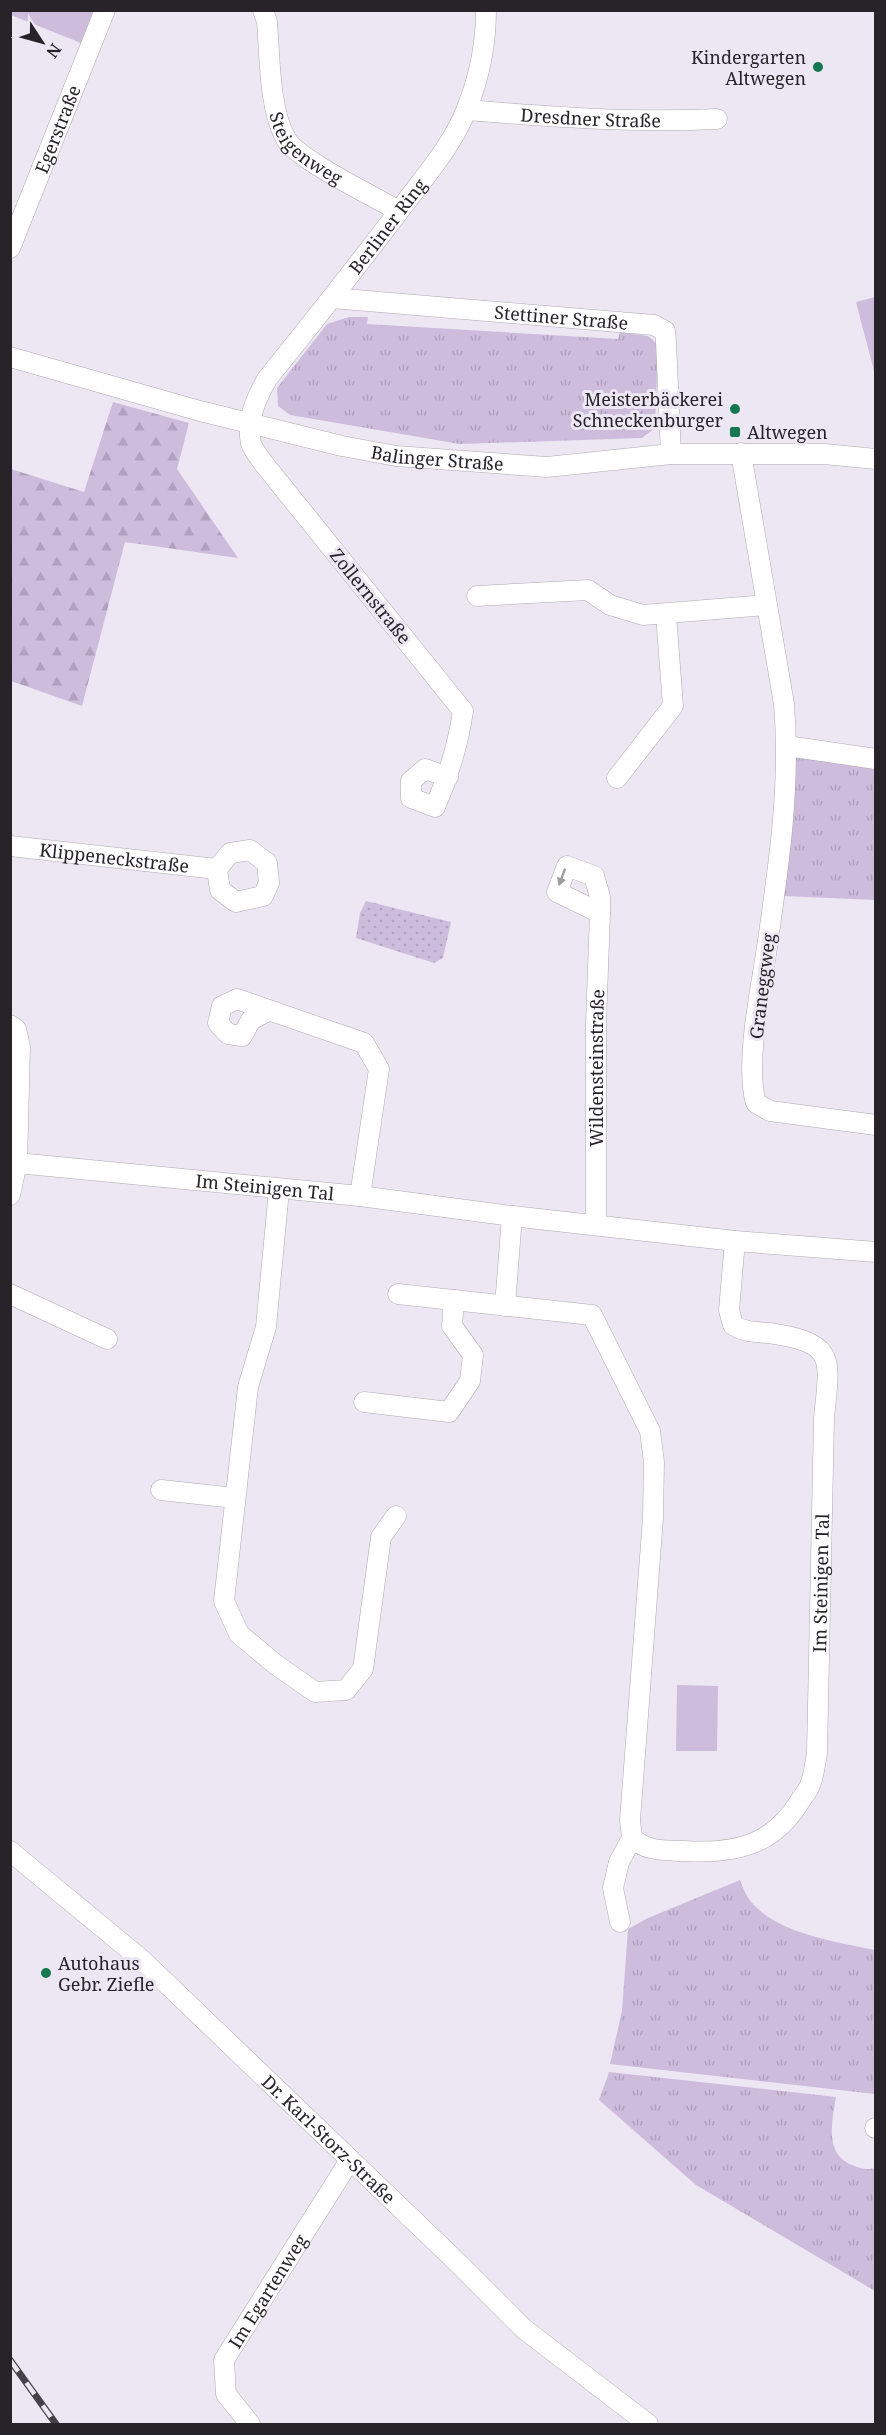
<svg xmlns="http://www.w3.org/2000/svg" width="886" height="2435" viewBox="0 0 886 2435" font-family="'Noto Serif',serif">
	<defs>
		<pattern id="grass-tufts" width="24" height="20" patternUnits="userSpaceOnUse" patternTransform="scale(1.5)"><rect width="24" height="20" fill="#cebcdd"/><path d="M3 7l-1-3M5 7V3M7 7l1-3M15 17l-1-3M17 17v-4M19 17l1-3" fill="none" stroke="#b1a1be"/></pattern>
		<pattern id="forest-firs" width="22" height="20" patternUnits="userSpaceOnUse" patternTransform="scale(1.5)"><rect width="22" height="20" fill="#cebcdd"/><path d="M5 1l3.5 6h-7zM16 11l3.5 6h-7z" fill="#b1a1be"/></pattern>
		<pattern id="park-dots" width="8" height="8" patternUnits="userSpaceOnUse" patternTransform="scale(1.5)"><rect width="8" height="8" fill="#cebcdd"/><path d="M2 2h.1M6 6h.1" fill="none" stroke="#b1a1be" stroke-width="1.8" stroke-linecap="round"/></pattern>
	</defs>
	<rect width="100%" height="100%" fill="#ede7f3"/>
	<path fill="url(#grass-tufts)" d="M 349,317 L 368,317 L 367,324 L 618,339 L 620,332 L 648,336 L 658,345 L 655,428 L 642,438 L 460,444 L 290,415 L 278,406 L 277,388 L 327,324 Z
		M 787,754 L 875,769 L 875,900 L 783,896 Z
		M 740,1880 C 744,1891 748,1900 757,1908 C 783,1934 841,1943 875,1950 L 875,2094 L 610,2064 L 622,2011 L 628,1929 L 648,1918 Z
		M 609,2072 L 836,2097 C 832,2121 824,2154 852,2165 C 861,2169 866,2170 875,2168 L 875,2291 L 696,2185 L 599,2100 Z"/>
	<path fill="url(#forest-firs)" d="M 113,402 L 189,423 L 177,469 L 238,558 L 125,542 L 82,706 L 11,681 L 11,469 L 84,492 Z"/>
	<path fill="url(#park-dots)" d="M 366,901 L 451,922 L 443,958 L 434,963 L 356,938 L 360,913 Z"/>
	<path fill="#cebcdd" d="M 10,11 L 11,10 L 93,11 L 81,43 L 11,15 Z
		M 875,297 L 876,297 L 875,375 L 856,302 Z
		M 677,1685 L 718,1686 L 717,1751 L 676,1751 Z"/>
	<g fill="none" stroke-linecap="round" stroke-linejoin="round">
		<g stroke="#aea8b3" stroke-width="21">
			<g id="minor">
				<path id="s1" d="M 263,10 L 267,22 C 270,57 269,109 286,139 C 298,160 375,197 399,211"/>
				<path id="s2" d="M 467,110 C 550,117 633,123 717,119"/>
				<path id="s3" d="M 10,248 L 105,10"/>
				<path id="s4" d="M 332,298 L 654,325 L 665,331 L 666,342 L 671,454"/>
				<path id="s5" d="M 10,357 L 200,411 L 342,446 L 396,456 L 547,467 L 671,454 L 824,454 L 876,459"/>
				<path d="M 741,453 L 784,704 C 791,788 778,871 766,954 C 760,993 745,1066 756,1103 L 770,1111 L 876,1125"/>
				<path d="M 477,596 L 588,590 L 610,605 L 643,615 L 766,605"/>
				<path d="M 787,746 L 876,759"/>
				<path id="s6" d="M 448,777 L 425,769 L 411,781 L 411,798 L 435,807 C 449,775 458,745 463,711 L 264,464 C 260,458 253,450 251,443 C 246,420 256,399 267,379 C 313,322 358,265 402,207 C 425,176 453,145 467,108 C 479,78 486,43 486,10"/>
				<path d="M 617,778 L 673,706 L 666,614"/>
				<path id="s7" d="M 10,846 L 217,869"/>
				<path d="M 250,850 L 267,863 L 269,883 L 263,896 L 236,902 L 220,890 L 217,869 L 230,853 Z"/>
				<path d="M 270,1010 L 251,1020 L 242,1036 L 228,1034 L 218,1023 L 222,1006 L 237,999 L 364,1043 L 379,1069 L 360,1196"/>
				<path d="M 10,1025 L 16,1029 L 20,1047 L 17,1163 L 10,1195"/>
				<path id="s8" d="M 17,1163 L 360,1196 L 512,1216 L 735,1241 L 876,1252"/>
				<path d="M 279,1190 L 266,1327 L 248,1387 L 224,1601 L 239,1634 L 275,1664 L 315,1692 L 346,1690 L 363,1669 L 381,1537 L 396,1516"/>
				<path id="s9" d="M 596,1224 L 596,1024 L 600,913 L 600,897 L 594,876 L 567,866 L 557,892 L 600,913"/>
				<path d="M 10,1294 L 107,1339"/>
				<path d="M 398,1294 L 592,1315 L 650,1431 L 654,1462 L 653,1518 L 630,1820 L 632,1838 L 619,1862 L 613,1888 L 620,1922"/>
				<path d="M 505,1306 L 512,1216"/>
				<path d="M 364,1402 L 449,1412 L 470,1381 L 473,1355 L 452,1326 L 454,1300"/>
				<path d="M 161,1490 L 235,1498"/>
				<path id="s10" d="M 632,1838 C 648,1852 664,1850 684,1851 C 734,1854 773,1846 800,1801 C 803,1796 808,1791 810,1785 C 814,1776 815,1764 817,1753 L 824,1418 C 830,1358 837,1343 769,1333 C 756,1332 743,1332 733,1325 L 729,1310 L 735,1241"/>
				<path id="s11" d="M 10,1851 L 142,1960 L 457,2262 L 524,2329 L 648,2424"/>
				<path d="M 875,2128 L 876,2128"/>
				<path id="s12" d="M 250,2424 L 226,2394 L 224,2360 L 350,2160"/>
			</g>
		</g>
		<use href="#minor" stroke="#fff" stroke-width="20"/>
		<g stroke="#444147" stroke-width="7">
			<path id="rail" d="M 10,2360 L 56,2424"/>
		</g>
		<use href="#rail" stroke="#ede7f3" stroke-width="4.5" stroke-dasharray="14" stroke-linecap="butt"/>
	</g>
	<defs><path id="oneway-solid" d="M-6-.8H1V-3.2L6.5 0L1 3.2V.8H-6Z" transform="scale(1.5)"/></defs>
	<use fill="#9e9c9f" href="#oneway-solid" transform="translate(562 877) rotate(110)"/>
	<g fill="#167850" stroke="#ede7f3" stroke-width="2">
		<circle cx="818" cy="67" r="6"/>
		<circle cx="735" cy="409" r="6"/>
		<rect x="729" y="426" width="12" height="12" rx="3"/>
		<circle cx="46" cy="1973" r="6"/>
	</g>
	<g text-anchor="middle" dominant-baseline="central" stroke-width="6" stroke-linejoin="round" paint-order="stroke">
		<g font-size="18" fill="#272429" stroke="#ede7f3" text-anchor="end">
			<text x="806" y="57">Kindergarten<tspan x="806" dy="21">Altwegen</tspan></text>
			<text x="723" y="399">Meisterbäckerei<tspan x="723" dy="21">Schneckenburger</tspan></text>
			<text x="747" y="432" text-anchor="start">Altwegen</text>
			<text x="58" y="1963" text-anchor="start">Autohaus<tspan x="58" dy="21">Gebr. Ziefle</tspan></text>
		</g>
		<g font-size="18" fill="#272429" stroke="#ede7f3">
			<text stroke="none"><textPath href="#s2" startOffset="124">Dresdner Straße</textPath></text>
			<text stroke="none"><textPath href="#s3" startOffset="128">Egerstraße</textPath></text>
			<text stroke="none"><textPath href="#s1" startOffset="152">Steigenweg</textPath></text>
			<text stroke="none"><textPath href="#s6" startOffset="790">Berliner Ring</textPath></text>
			<text stroke="none"><textPath href="#s4" startOffset="230">Stettiner Straße</textPath></text>
			<text stroke="none"><textPath href="#s5" startOffset="440">Balinger Straße</textPath></text>
			<text transform="translate(371 596) rotate(51)">Zollernstraße</text>
			<text stroke="none"><textPath href="#s7" startOffset="105">Klippeneckstraße</textPath></text>
			<text transform="translate(762 986) rotate(-83)">Graneggweg</text>
			<text stroke="none"><textPath href="#s9" startOffset="156">Wildensteinstraße</textPath></text>
			<text stroke="none"><textPath href="#s8" startOffset="249">Im Steinigen Tal</textPath></text>
			<text stroke="none"><textPath href="#s10" startOffset="411">Im Steinigen Tal</textPath></text>
			<text stroke="none"><textPath href="#s11" startOffset="430">Dr. Karl-Storz-Straße</textPath></text>
			<text stroke="none"><textPath href="#s12" startOffset="154">Im Egartenweg</textPath></text>
		</g>
	</g>
	<rect width="886" height="2435" fill="none" stroke="#272429" stroke-width="24"/>
	<g transform="translate(42 42) rotate(126)" stroke="#ede7f3" stroke-width="4.5" paint-order="stroke">
	<path d="M0-4.5L10 22L0 15L-10 22Z" fill="#272429"/>
	<text y="-9" font-size="16" font-weight="bold" text-anchor="middle" fill="#272429">N</text>
	</g>
</svg>
